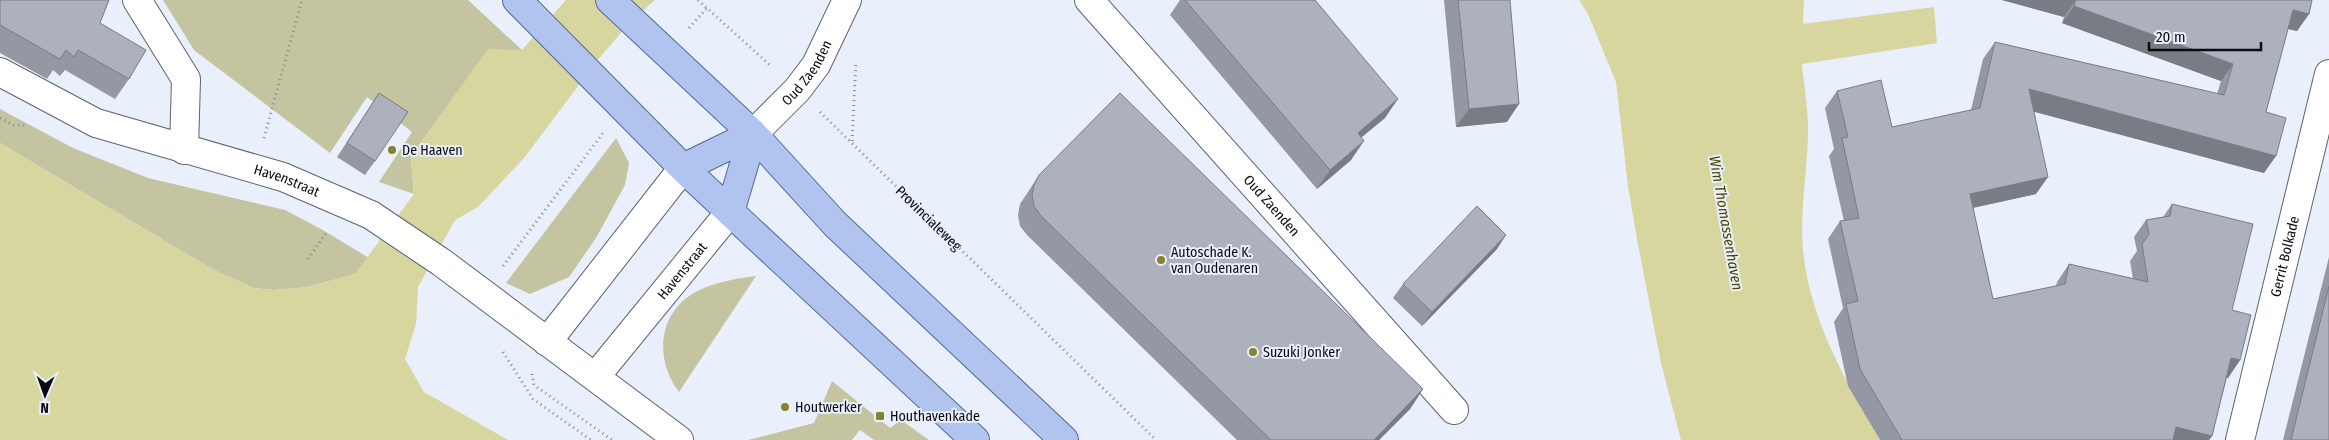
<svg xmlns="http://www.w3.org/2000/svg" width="2329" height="440" viewBox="0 0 2329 440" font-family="'Fira Sans Condensed',sans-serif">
	<rect width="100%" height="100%" fill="#e9effb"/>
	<path fill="#c4c4a1" d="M 163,0 L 468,0 L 522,50 L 488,50 L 411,156 L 414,194 L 379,182 L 412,132 L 367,97 L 330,153 L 194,50 Z
		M 0,109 L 73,148 L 148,178 L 285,210 L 321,229 L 369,258 L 355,274 L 308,287 L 273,290 L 254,288 L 212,269 L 0,143 Z
		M 616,138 L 629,163 L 625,185 L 596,238 L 569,277 L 530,294 L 506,283 Z
		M 756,276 L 679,392 C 652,356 659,306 704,288 C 721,281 739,278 756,276 Z
		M 832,381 L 890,428 L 901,420 L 929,440 L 874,440 L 860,430 L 852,440 L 748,440 L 814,423 Z"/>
	<path fill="#d6d69e" d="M 566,0 L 655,0 L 631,21 L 596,62 L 524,158 L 478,207 L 455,220 L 418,287 L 416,324 L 405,359 L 424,392 L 508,440 L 0,440 L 0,143 L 212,269 L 254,288 L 273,290 L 308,287 L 355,274 L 414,194 L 411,156 L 488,49 L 522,50 Z
		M 1579,0 L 1804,0 L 1803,24 L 1934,7 L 1937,43 L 1802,64 C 1804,86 1808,108 1808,129 C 1808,171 1798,216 1804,258 C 1812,324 1847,383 1880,440 L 1681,440 L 1661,363 L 1637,239 L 1628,186 L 1616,82 L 1588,14 Z"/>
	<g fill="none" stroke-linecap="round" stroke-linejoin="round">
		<g stroke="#5e636e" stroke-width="30">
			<g id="street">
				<path d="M 137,0 L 186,79 L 184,150"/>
				<path id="s2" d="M 1089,0 L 1454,410"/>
				<path id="s3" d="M 0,72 L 96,123 L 283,177 L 371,215 L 441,262 L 679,440"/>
				<path id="s4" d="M 753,134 L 797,90 L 816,65 L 847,0"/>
				<path d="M 547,342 L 683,168"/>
				<path id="s5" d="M 596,376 L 730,212"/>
				<path id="s6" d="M 2240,440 L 2329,74"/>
			</g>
		</g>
		<g stroke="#536999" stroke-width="30">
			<path id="primary" d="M 517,0 L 683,168 L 975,440
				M 610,0 L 753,134 L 835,224 L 1064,440
				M 683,168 L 753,134
				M 730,212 L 753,134"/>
		</g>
		<g stroke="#868992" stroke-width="3" stroke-dasharray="1 4" stroke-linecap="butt">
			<path d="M 698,0 L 772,67"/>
			<path d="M 689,28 L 707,8"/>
			<path id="s1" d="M 820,112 L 1156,440"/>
			<path d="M 0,118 L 13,125 L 25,125"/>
			<path d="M 264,138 L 302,0"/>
			<path d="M 852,141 L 856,62"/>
			<path d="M 308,259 L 326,233"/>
			<path d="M 503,266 L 603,133"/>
			<path d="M 503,352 L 533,399 L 591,440"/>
			<path d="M 532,374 L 534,385 L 612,440"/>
		</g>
		<use href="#street" stroke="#fff" stroke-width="28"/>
		<use href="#primary" stroke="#b0c4ef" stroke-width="28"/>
	</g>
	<path fill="#9498a3" d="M 0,0 L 100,23 L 129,79 L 115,99 L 65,70 L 60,76 L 53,70 L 47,79 L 0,53 Z
		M 1180,0 L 1315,0 L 1385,118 L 1361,137 L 1351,160 L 1317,189 L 1170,15 Z
		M 1444,0 L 1510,0 L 1507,122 L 1456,127 Z
		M 2002,0 L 2312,0 L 2309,14 L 2297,31 L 2288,29 L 2266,112 L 2264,173 L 2033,111 L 2036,194 L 1973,208 L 1993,299 L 2056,286 L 2057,282 L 2069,264 L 2133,279 L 2130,261 L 2137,251 L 2134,237 L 2146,220 L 2163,217 L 2172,204 L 2232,310 L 2240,360 L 2228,378 L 2227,377 L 2212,436 L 2209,440 L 1880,440 L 1848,386 L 1834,322 L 1843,308 L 1828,239 L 1840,221 L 1844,221 L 1829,156 L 1834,149 L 1825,108 L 1837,91 L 1892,127 L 1971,110 L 1983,59 L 1995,42 L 2217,94 L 2221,81 L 2062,23 L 2064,17 Z
		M 379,93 L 375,161 L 365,175 L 337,157 Z
		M 1039,175 L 1423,389 L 1410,409 L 1379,440 L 1237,440 L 1027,235 L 1020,226 L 1018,215 L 1020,204 L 1026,195 Z
		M 1497,249 L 1422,326 L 1393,298 L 1403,284 Z
		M 2329,257 L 2329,440 L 2283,440 Z"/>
	<path fill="#787c84" d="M 2002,0 L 2076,0 L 2064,17 Z
		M 2074,6 L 2233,64 L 2221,81 L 2062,23 Z
		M 2293,10 L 2309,14 L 2297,31 L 2280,27 Z
		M 2029,89 L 2276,156 L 2264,173 L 2016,107 Z
		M 1398,99 L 1385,118 L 1345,151 L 1358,133 Z
		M 1519,104 L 1507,122 L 1456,127 L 1469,109 Z
		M 1364,141 L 1351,160 L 1317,189 L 1330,170 Z
		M 2048,177 L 2036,194 L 1957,211 L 1970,194 Z
		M 1506,235 L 1497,249 L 1422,326 L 1432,312 Z
		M 2231,358 L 2240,360 L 2228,378 L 2219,376 Z
		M 1423,389 L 1410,409 L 1379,440 L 1374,440 Z
		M 2176,427 L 2212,436 L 2209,440 L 2167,440 Z"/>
	<path fill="#acb1bd" stroke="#787c84" d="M 0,0 L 109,0 L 100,23 L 146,50 L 129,79 L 78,50 L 74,57 L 66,50 L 60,59 L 0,25 Z
		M 1185,0 L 1315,0 L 1398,99 L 1358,133 L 1364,141 L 1330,170 Z
		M 1458,0 L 1510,0 L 1519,104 L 1469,109 Z
		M 2076,0 L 2312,0 L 2309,14 L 2293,10 L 2266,112 L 2286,118 L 2276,156 L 2029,89 L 2048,177 L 1970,194 L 1993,299 L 2065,284 L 2069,264 L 2148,282 L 2142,244 L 2149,234 L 2146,220 L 2170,216 L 2172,204 L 2253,224 L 2232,310 L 2251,315 L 2240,360 L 2231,358 L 2212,436 L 2176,427 L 2173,440 L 1902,440 L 1860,369 L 1846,304 L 1858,301 L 1840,221 L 1859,218 L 1842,138 L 1848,137 L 1837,91 L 1881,80 L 1892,127 L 1980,108 L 1995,42 L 2224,95 L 2233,64 L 2074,6 Z
		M 379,93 L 408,112 L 375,161 L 347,143 Z
		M 1120,93 L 1423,389 L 1374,440 L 1271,440 L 1040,215 L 1034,206 L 1032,195 L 1034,185 L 1039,175 Z
		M 1477,206 L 1506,235 L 1432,312 L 1403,284 Z
		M 2329,286 L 2329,440 L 2291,440 Z"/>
	<g fill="#85832c" stroke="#e9effb" stroke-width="2">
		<circle cx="392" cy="150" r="5"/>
		<circle cx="1161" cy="260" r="5"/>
		<circle cx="1253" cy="352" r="5"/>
		<circle cx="785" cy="407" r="5"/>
		<rect x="875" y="411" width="10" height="10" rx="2.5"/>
	</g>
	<g text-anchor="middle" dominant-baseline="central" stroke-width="4" stroke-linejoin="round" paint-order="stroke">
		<g font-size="14" fill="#0a0b0f" stroke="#e9effb">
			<text stroke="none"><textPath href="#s4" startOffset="82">Oud Zaenden</textPath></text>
			<text stroke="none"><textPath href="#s3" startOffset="308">Havenstraat</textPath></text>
			<text stroke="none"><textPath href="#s2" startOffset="275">Oud Zaenden</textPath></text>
			<text stroke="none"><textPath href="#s1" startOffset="152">Provincialeweg</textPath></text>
			<text stroke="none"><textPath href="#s6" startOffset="189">Gerrit Bolkade</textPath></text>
			<text stroke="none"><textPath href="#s5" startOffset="136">Havenstraat</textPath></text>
		</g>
		<g font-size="14" fill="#0a0b0f" stroke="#e9effb" text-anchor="start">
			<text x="402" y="150">De Haaven</text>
			<text x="1171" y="252">Autoschade K.<tspan x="1171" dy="16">van Oudenaren</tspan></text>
			<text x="1263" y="352">Suzuki Jonker</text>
			<text x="795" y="407">Houtwerker</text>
			<text x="890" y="416">Houthavenkade</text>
		</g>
		<g font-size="15" font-style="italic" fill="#484600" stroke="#e9effb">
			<text transform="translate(1726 223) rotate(80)">Wim Thomassenhaven</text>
		</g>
	</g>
	<g transform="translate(45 395) rotate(182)" stroke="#e9effb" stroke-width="4" paint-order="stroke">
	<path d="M0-4L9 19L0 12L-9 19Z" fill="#0a0b0f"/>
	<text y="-8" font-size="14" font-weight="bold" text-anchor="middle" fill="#0a0b0f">N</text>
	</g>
	<path d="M2149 42v8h112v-8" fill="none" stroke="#0a0b0f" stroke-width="2.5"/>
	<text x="2156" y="42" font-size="15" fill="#0a0b0f" stroke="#e9effb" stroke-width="4" paint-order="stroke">20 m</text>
</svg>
